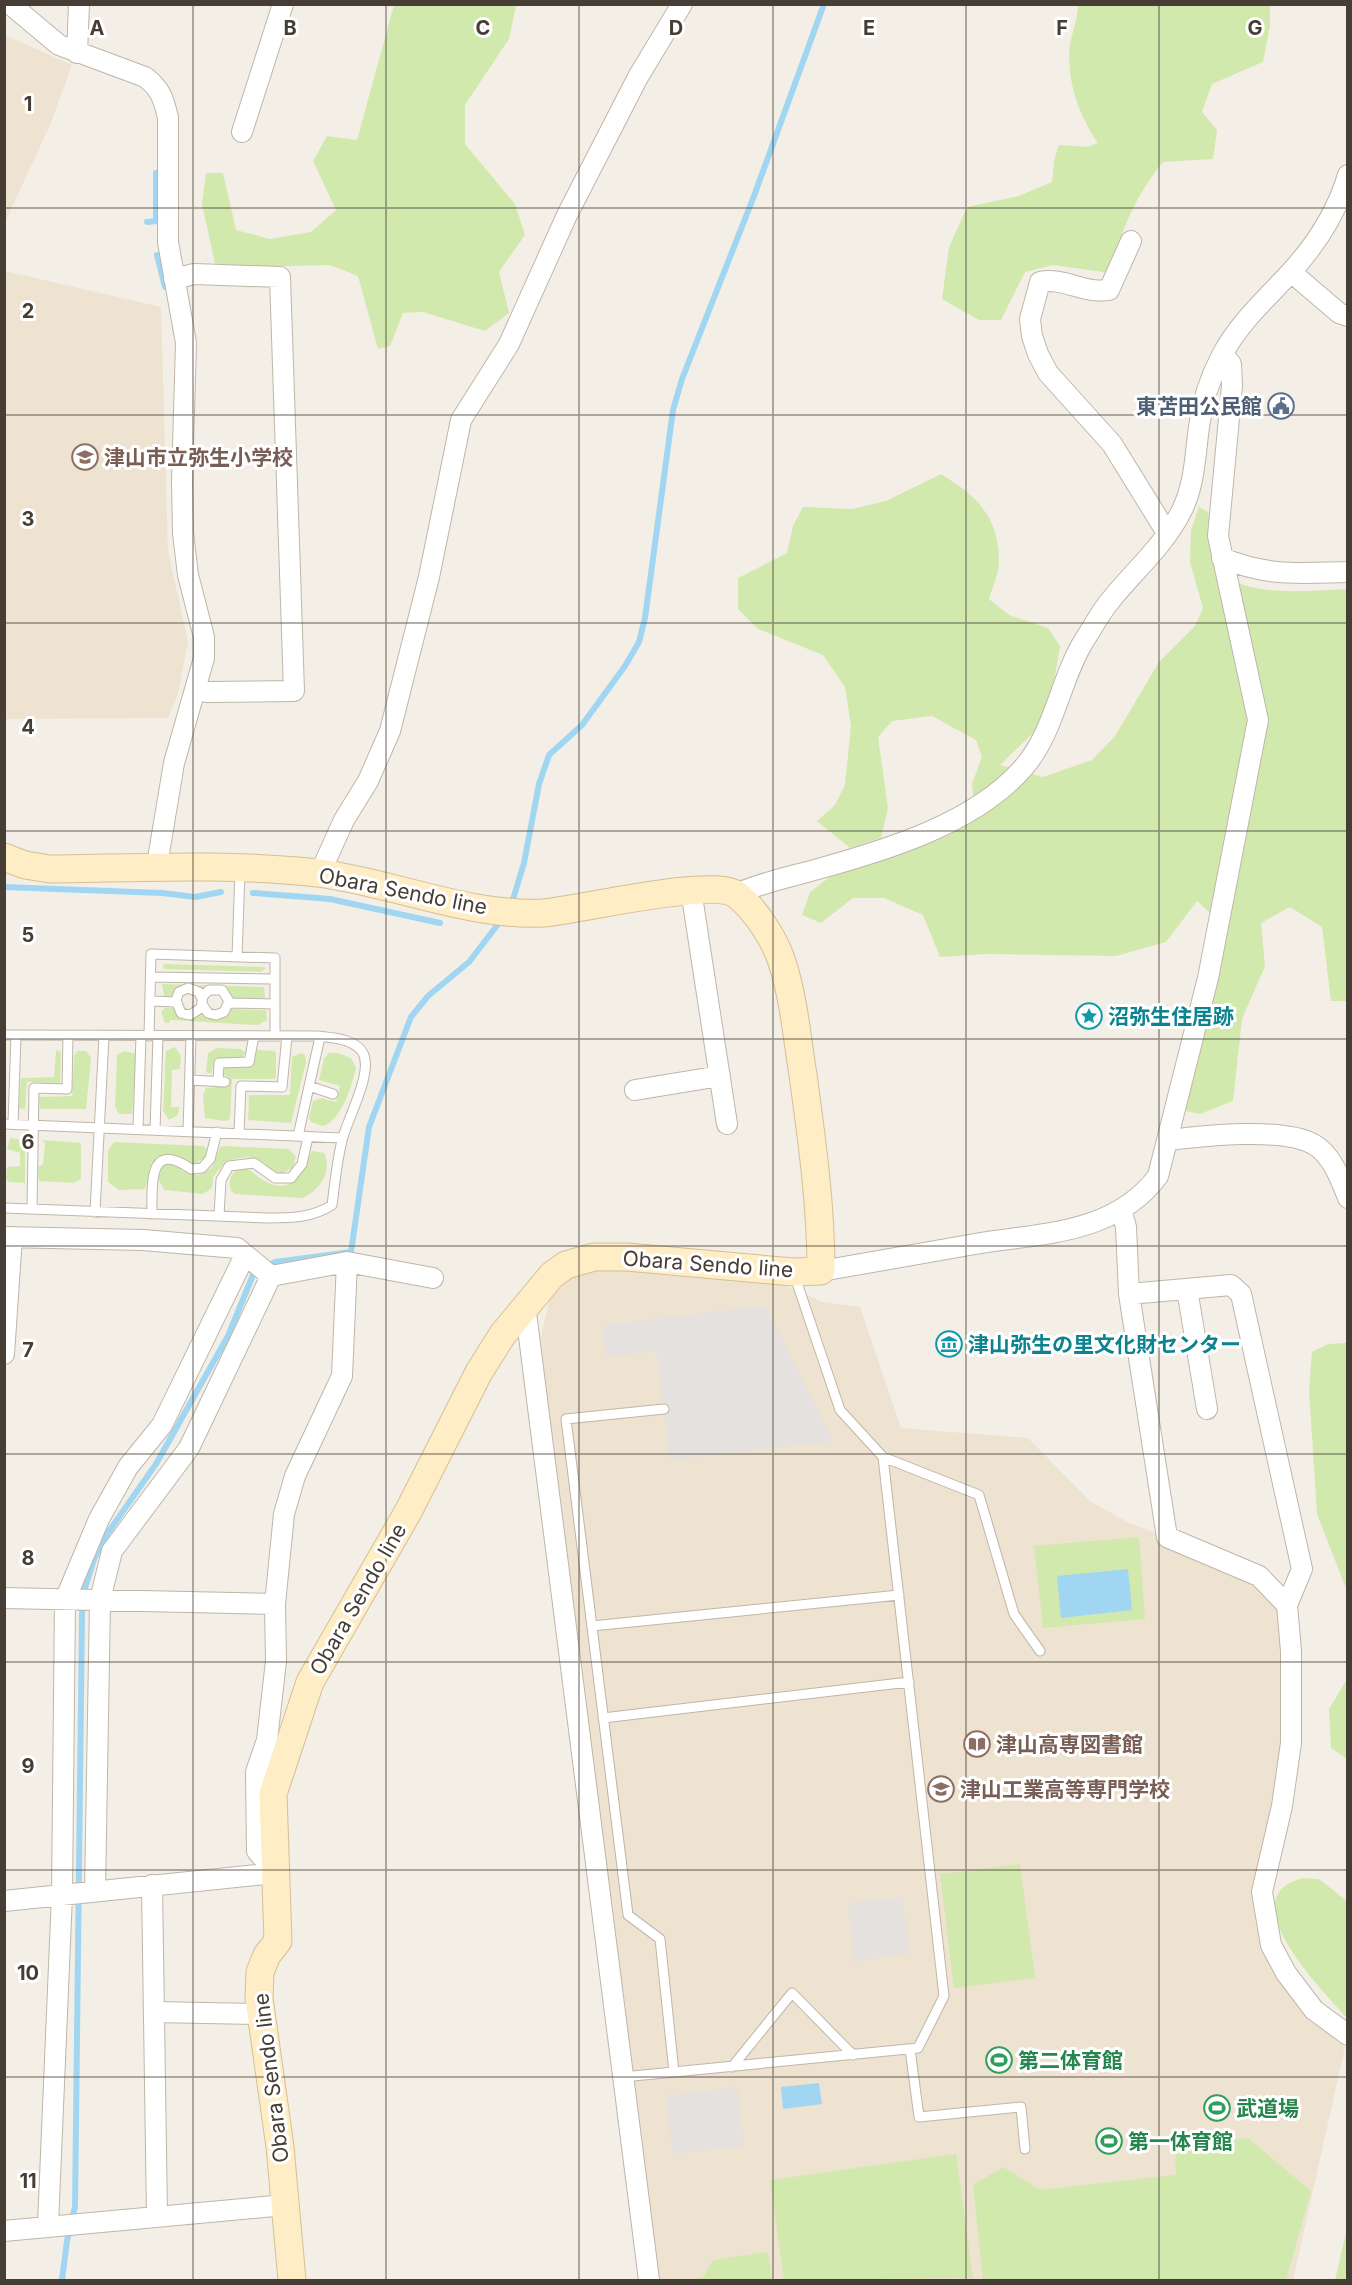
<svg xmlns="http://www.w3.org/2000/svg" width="1352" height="2285" viewBox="0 0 1352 2285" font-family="Inter,'Noto Sans JP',sans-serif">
	<rect width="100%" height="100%" fill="#f3efe6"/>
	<path fill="#ede3d0" d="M 5,35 L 72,65 L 50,125 L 5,222 Z
		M 5,271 L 161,307 L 168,551 L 188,642 L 178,693 L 168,718 L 5,719 Z
		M 596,1267 L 771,1280 L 823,1302 L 860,1307 L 901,1428 L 1028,1438 L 1090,1501 L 1129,1523 L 1167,1537 L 1273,1586 L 1293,1667 L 1262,1921 L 1299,1992 L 1345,2047 L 1293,2280 L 660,2280 L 542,1375 L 541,1337 L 549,1302 L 556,1288 L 566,1278 Z"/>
	<path fill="#d2e9ae" d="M 394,5 L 516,5 L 509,39 L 465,105 L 465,144 L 515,204 L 525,235 L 499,272 L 509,313 L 485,331 L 423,312 L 403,313 L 390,346 L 378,349 L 358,276 L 330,265 L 253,267 L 217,273 L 202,204 L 206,173 L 223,173 L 236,230 L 270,239 L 311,232 L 336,210 L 313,161 L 327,136 L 357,140 Z
		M 1078,5 L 1270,5 L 1270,25 L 1263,62 L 1212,84 L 1202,112 L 1217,130 L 1213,159 L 1163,162 C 1136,194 1120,233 1110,273 L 1053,265 L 1025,272 L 1001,320 L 979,320 L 942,299 L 949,247 L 967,207 L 1019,196 L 1052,182 L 1054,161 L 1059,145 L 1087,147 L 1098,143 C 1080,117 1069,87 1069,55 C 1069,38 1078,22 1078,5 Z
		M 941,474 C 977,496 999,517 999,562 C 999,574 992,588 989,599 L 1009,615 L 1048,628 L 1060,646 L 1052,694 L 1035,731 L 1000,765 L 1043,777 L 1092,760 L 1115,736 L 1159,662 L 1195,626 L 1203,608 L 1190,562 L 1191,530 L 1199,507 L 1208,512 C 1211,529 1212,552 1220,567 C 1236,600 1317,590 1347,589 L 1347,1001 L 1331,1001 L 1322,927 L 1290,907 L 1261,923 L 1265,966 L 1242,1019 L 1233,1101 L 1200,1114 L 1169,1108 L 1206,1029 L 1203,952 L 1211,914 L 1197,901 L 1166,942 L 1116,956 L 987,954 L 940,957 L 923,915 L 884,898 L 853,898 L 821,923 L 802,915 L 810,892 L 831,876 L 906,847 L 975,814 L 972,784 L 982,757 L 976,740 L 932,716 L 892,721 L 878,737 L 888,808 L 881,838 L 850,848 L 817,821 L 835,805 L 845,785 L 851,726 L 845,687 L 823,655 L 758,629 L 738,609 L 738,578 L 787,553 L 793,526 L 803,507 L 852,509 L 886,501 Z
		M 165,964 L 264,967 L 266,968 L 261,972 L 165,969 L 162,966 Z
		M 162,984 L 264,987 L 265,998 L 231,998 L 227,991 L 203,992 L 198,987 L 173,996 L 164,996 Z
		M 165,1008 L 175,1008 L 189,1018 L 202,1012 L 214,1019 L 221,1019 L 231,1009 L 266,1010 L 267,1020 L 258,1025 L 170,1020 L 169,1023 L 165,1023 L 161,1012 Z
		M 175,1047 L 181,1056 L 180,1069 L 172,1070 L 171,1107 L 179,1107 L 178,1115 L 169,1120 L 163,1111 L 166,1051 Z
		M 217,1048 L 241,1049 L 245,1053 L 241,1059 L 215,1059 L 211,1074 L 206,1072 L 208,1053 Z
		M 56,1050 L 61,1052 L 60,1083 L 27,1082 L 25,1109 L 19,1108 L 21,1078 L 54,1077 Z
		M 257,1050 L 274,1051 L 276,1053 L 276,1077 L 274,1079 L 232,1079 L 230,1119 L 225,1121 L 205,1118 L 203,1095 L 206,1088 L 229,1086 L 229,1077 L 222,1074 L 223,1067 L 253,1067 Z
		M 77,1051 L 86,1051 L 91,1058 L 86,1109 L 40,1109 L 39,1097 L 72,1096 L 74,1056 Z
		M 124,1051 L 137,1054 L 132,1114 L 119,1114 L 115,1106 L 117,1055 Z
		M 301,1053 L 305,1055 L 306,1062 L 291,1123 L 248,1120 L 249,1095 L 290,1095 L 292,1057 Z
		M 329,1053 L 338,1053 L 351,1058 L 356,1068 C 352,1086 341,1121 323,1126 L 311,1122 L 309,1118 L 313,1101 L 322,1098 L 336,1102 L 340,1086 L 319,1080 L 324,1058 Z
		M 10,1138 L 25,1140 L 25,1183 L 9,1182 L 6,1179 L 7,1167 L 20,1166 L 20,1153 L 7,1149 Z
		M 42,1140 L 81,1143 L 81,1179 L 73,1183 L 39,1181 L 38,1167 L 43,1164 L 45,1143 Z
		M 114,1142 L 203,1146 L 207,1149 L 206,1157 L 193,1165 C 177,1155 168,1150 152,1163 L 145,1189 L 119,1190 L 108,1182 L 108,1150 Z
		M 224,1146 L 288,1149 L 296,1156 L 293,1167 L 283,1173 C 270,1173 267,1163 257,1159 C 247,1155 235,1159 226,1161 L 213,1177 L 212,1188 L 203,1194 L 164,1190 L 158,1178 L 163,1165 L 179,1165 L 182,1171 L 198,1175 L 212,1168 L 220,1147 Z
		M 312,1151 L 324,1153 C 333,1172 319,1191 302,1198 L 235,1194 L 231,1191 C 227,1179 232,1171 243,1167 C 252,1169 255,1176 263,1180 C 292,1198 303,1171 312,1151 Z
		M 1347,1343 L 1348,1343 L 1347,1591 L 1317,1514 L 1309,1390 L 1312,1352 L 1328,1344 Z
		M 1139,1537 L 1145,1619 L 1043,1628 L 1034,1546 Z
		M 1347,1679 L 1347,1759 L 1331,1748 L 1329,1709 Z
		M 1020,1864 L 1035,1978 L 954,1988 L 940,1874 Z
		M 1303,1878 L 1319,1879 L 1347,1901 L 1347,2018 C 1323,1990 1228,1897 1303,1878 Z
		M 1248,2138 L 1311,2191 L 1286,2280 L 983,2280 L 973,2185 L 1003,2167 L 1040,2190 L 1176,2175 L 1175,2145 Z
		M 956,2154 L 973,2278 L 784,2280 L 770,2180 Z
		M 1347,2228 L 1347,2280 L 1335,2280 Z
		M 768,2252 L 772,2280 L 690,2280 L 704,2276 L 713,2260 Z"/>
	<path fill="#e4e1de" d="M 765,1306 L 833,1441 L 670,1460 L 657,1351 L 606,1357 L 603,1325 Z
		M 902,1897 L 910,1953 L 854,1962 L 848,1903 Z
		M 737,2087 L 744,2146 L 673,2154 L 666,2096 Z"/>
	<path fill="#a1d6f2" d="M 1128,1569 L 1132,1610 L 1061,1618 L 1057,1576 Z
		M 819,2083 L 822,2104 L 783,2109 L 781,2087 Z"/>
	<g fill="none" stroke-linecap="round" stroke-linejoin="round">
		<path stroke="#a1d6f2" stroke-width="6" d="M 147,222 L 156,221 L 156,173
			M 157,255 L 165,287
			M 4,887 L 162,893 L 195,897 L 221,892
			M 253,893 L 330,899 L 440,923
			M 511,906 L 524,863 L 539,784 L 549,755 L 582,725 L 625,666 L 639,642 L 645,618 L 673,410 L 682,379 L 754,196 L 824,4
			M 62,2280 L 67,2241 L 75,2207 L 82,1614 L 85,1588 L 94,1559 L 107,1534 L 156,1464 L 228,1336 L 253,1275 L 275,1262 L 351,1252 L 369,1127 L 411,1017 L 428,996 L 469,962 L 502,919"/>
		<g stroke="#bfb6a9" stroke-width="11">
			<path id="service" d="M 237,957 L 240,871
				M 151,977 L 275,979
				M 202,999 L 199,992 L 188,988 L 179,992 L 176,1000 L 181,1013 L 190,1015 L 201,1008 L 203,996 L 209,990 L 222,990 L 229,1001 L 224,1012 L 216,1015 L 208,1013 L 202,1004
				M 150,1001 L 176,1002
				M 228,1003 L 275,1004
				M 4,1035 L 317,1036 C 332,1038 354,1038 363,1053 C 373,1072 349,1116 343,1137 C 337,1158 335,1183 332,1205 C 312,1218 291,1218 267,1218 L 4,1208
				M 149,1036 L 151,954 L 275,958 L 275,1036
				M 190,1080 L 225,1082
				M 218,1082 L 219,1063 L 249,1062 L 254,1036
				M 309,1086 L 333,1094
				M 4,1124 L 342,1138
				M 13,1124 L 16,1035
				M 138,1129 L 141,1036
				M 155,1130 L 158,1036
				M 188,1131 L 191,1036
				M 239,1133 L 241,1086 L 282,1087 L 287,1036
				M 298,1136 L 320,1037
				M 32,1209 L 34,1088 L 67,1089 L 68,1035
				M 95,1212 L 104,1036
				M 152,1214 C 152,1185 148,1139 191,1169 L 202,1168 L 210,1159 L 217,1132
				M 219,1216 L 221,1180 L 229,1166 L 254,1163 L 275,1178 L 291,1178 L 302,1164 L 308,1137
				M 664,1409 L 566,1419 L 628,1915 L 660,1939 L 674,2072
				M 883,1457 L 979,1495 L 1014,1614 L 1040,1651
				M 592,1626 L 899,1595
				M 603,1718 L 909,1682
				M 910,2049 L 919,2117 L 1021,2107 L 1025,2149
				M 732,2067 L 792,1993 L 853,2055
				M 623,2077 L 918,2048 L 944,1996 L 883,1457 L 840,1410 L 794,1274"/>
		</g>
		<g stroke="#bfb6a9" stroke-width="22">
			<path id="minor" d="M 10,4 L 59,45 L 145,77 C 161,89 164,100 168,118 L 168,242 L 186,343 L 182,481 L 183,533 L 188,575 L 204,637 L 204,658 L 174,763 L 159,853 L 159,868
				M 77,53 L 79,4
				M 242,132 L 283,4
				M 1131,241 L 1109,290 C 1085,294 1063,277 1040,282 L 1030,319 L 1032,336 L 1038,354 L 1048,373 L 1112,444 L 1167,533
				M 1291,272 L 1339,313 L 1348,316
				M 174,279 L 194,274 L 280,277 L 294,691 L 207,692 L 197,690
				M 1222,558 C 1270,577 1298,573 1348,572
				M 320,873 L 344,820 L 368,781 L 390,731 L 429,577 L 461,420 L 509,344 L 567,215 L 638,77 L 682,4
				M 691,890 L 727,1124
				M 736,894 C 763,882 790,877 818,869 C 887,850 976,823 1024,767 C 1055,731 1060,679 1085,639 C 1093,627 1100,613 1110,601 C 1133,572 1165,545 1182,510 C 1195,483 1195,456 1199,427 C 1202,401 1210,378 1222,355 C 1239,323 1265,300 1289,274 C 1316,245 1337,212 1348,175
				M 635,1090 L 720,1076
				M 1169,1140 C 1204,1136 1282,1127 1313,1144 C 1331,1153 1341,1180 1348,1198
				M 1121,1210 L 1126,1227 L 1129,1294 L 1167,1537 L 1259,1576 L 1287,1605 L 1291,1651 L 1291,1743 L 1282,1806 L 1262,1892 L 1271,1945 L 1286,1973 L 1314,2010 L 1348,2035
				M 4,1237 L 143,1240 L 237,1248 L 271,1276 L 347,1262 L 342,1376 L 295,1476 L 284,1514 L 275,1604 L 276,1661 L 267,1740 L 256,1772 L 257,1851 L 276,1873
				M 347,1262 L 433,1278
				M 821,1271 C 872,1262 923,1253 975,1244 C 1040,1233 1114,1235 1158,1176 L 1208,978 L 1258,720 L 1218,536 L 1232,386 L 1231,364 L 1223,354
				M 1187,1289 L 1207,1409
				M 1129,1294 L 1231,1285 L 1241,1294 L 1302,1569 L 1287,1605
				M 525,1305 L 649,2280
				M 4,1354 L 12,1237
				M 4,1598 L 275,1604
				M 152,1885 L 157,2216
				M 95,1891 L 100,1600 L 112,1551 L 189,1448 L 271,1276
				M 4,1901 L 276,1873
				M 154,2012 L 261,2014
				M 48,2225 L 62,1895 L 65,1600 L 99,1519 L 128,1467 L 162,1425 L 245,1255
				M 4,2231 L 285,2205"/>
		</g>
		<g stroke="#d5bf95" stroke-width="29">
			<path id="secondary" d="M 4,857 L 25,865 L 50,869 C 138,868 229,863 318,873 C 390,882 471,917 543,913 C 580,910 714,877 737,895 C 756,910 775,940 782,962 C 794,999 797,1038 803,1075 C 812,1141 821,1205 821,1271 L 793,1272 L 627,1257 L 594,1257 L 566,1265 L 552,1275 L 503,1334 L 479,1372 L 408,1512 L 310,1682 L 273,1794 L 278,1941 L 267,1955 L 260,1972 L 259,1998 L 280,2147 L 292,2280"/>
		</g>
		<use href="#service" stroke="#fff" stroke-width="9"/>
		<use href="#minor" stroke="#fff" stroke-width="20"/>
		<use href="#secondary" stroke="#ffedc5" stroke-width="27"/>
	</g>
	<path fill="none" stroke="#463e35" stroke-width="1.5" stroke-opacity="0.55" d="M 193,4 L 193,2280M 386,4 L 386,2280M 579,4 L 579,2280M 773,4 L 773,2280M 966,4 L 966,2280M 1159,4 L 1159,2280M 4,208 L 1348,208M 4,415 L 1348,415M 4,623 L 1348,623M 4,831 L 1348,831M 4,1039 L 1348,1039M 4,1246 L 1348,1246M 4,1454 L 1348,1454M 4,1662 L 1348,1662M 4,1870 L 1348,1870M 4,2077 L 1348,2077"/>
	<defs>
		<g id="civic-ring" transform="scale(1.35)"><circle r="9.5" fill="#fff" stroke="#5c6f8a" stroke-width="1.5"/><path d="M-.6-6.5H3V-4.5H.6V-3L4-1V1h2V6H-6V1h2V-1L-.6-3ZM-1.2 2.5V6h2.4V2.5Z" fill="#5c6f8a"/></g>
		<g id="school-ring" transform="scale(1.35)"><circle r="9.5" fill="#fff" stroke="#8d6e63" stroke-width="1.5"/><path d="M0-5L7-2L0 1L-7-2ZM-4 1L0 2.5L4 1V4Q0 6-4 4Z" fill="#8d6e63"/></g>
		<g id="sight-ring" transform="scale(1.35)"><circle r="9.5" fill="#fff" stroke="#0f9aa8" stroke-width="1.5"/><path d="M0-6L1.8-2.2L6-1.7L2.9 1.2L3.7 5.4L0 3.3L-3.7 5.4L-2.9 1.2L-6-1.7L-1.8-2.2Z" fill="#0f9aa8"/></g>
		<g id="museum-ring" transform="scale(1.35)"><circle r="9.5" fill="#fff" stroke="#0f9aa8" stroke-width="1.5"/><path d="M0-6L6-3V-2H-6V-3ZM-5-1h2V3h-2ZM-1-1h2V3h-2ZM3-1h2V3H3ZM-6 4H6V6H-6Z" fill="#0f9aa8"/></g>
		<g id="library-ring" transform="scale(1.35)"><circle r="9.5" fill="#fff" stroke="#8d6e63" stroke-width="1.5"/><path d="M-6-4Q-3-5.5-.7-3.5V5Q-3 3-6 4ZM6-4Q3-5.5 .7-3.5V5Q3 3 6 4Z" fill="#8d6e63"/></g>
		<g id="university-ring" transform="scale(1.35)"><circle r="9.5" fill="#fff" stroke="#8d6e63" stroke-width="1.5"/><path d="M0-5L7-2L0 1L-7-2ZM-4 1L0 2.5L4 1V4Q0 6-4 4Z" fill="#8d6e63"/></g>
		<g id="stadium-ring" transform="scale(1.35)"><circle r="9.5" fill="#fff" stroke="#2e9e5b" stroke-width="1.5"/><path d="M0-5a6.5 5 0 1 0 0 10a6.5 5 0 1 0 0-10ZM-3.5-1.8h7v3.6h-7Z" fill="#2e9e5b"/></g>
	</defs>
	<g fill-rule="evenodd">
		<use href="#civic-ring" x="1281" y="406"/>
		<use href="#school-ring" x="85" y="457"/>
		<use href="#sight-ring" x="1089" y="1016"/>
		<use href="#museum-ring" x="949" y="1344"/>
		<use href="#library-ring" x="977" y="1744"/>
		<use href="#university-ring" x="941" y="1789"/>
		<use href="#stadium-ring" x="999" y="2060"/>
		<use href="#stadium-ring" x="1217" y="2108"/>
		<use href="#stadium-ring" x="1109" y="2141"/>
	</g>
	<g text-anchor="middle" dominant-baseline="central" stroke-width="6" stroke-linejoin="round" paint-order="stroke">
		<g font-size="21" font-weight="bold" fill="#4e5e75" stroke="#fff" text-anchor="end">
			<text x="1262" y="406">東苫田公民館</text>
		</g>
		<g font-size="21" font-weight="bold" fill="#785e54" stroke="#fff" text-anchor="start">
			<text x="104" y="457">津山市立弥生小学校</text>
			<text x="996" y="1744">津山高専図書館</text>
			<text x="960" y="1789">津山工業高等専門学校</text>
		</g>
		<g font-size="21" fill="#463e35" stroke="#fff">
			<text transform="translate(403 891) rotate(11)">Obara Sendo line</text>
			<text transform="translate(708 1264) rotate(4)">Obara Sendo line</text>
			<text transform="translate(358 1599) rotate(-60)">Obara Sendo line</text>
			<text transform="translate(271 2078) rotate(-97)">Obara Sendo line</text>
		</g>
		<g font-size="21" font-weight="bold" fill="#0d838f" stroke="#fff" text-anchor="start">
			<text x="1108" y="1016">沼弥生住居跡</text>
			<text x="968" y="1344">津山弥生の里文化財センター</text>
		</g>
		<g font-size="21" font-weight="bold" fill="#27864d" stroke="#fff" text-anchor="start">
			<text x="1018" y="2060">第二体育館</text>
			<text x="1236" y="2108">武道場</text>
			<text x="1128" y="2141">第一体育館</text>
		</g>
	</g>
	<g font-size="20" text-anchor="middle" font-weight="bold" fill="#463e35" stroke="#fff" stroke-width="6" stroke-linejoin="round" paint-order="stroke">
		<text x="97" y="35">A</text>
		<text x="290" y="35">B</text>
		<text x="483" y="35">C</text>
		<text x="676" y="35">D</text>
		<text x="869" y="35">E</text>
		<text x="1062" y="35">F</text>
		<text x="1255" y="35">G</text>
		<text x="28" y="111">1</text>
		<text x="28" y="318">2</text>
		<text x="28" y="526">3</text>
		<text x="28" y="734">4</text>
		<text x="28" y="942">5</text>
		<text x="28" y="1149">6</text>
		<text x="28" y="1357">7</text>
		<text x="28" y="1565">8</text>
		<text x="28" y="1773">9</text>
		<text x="28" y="1980">10</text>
		<text x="28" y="2188">11</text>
	</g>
	<rect width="1352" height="2285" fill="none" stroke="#463e35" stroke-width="12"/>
</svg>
